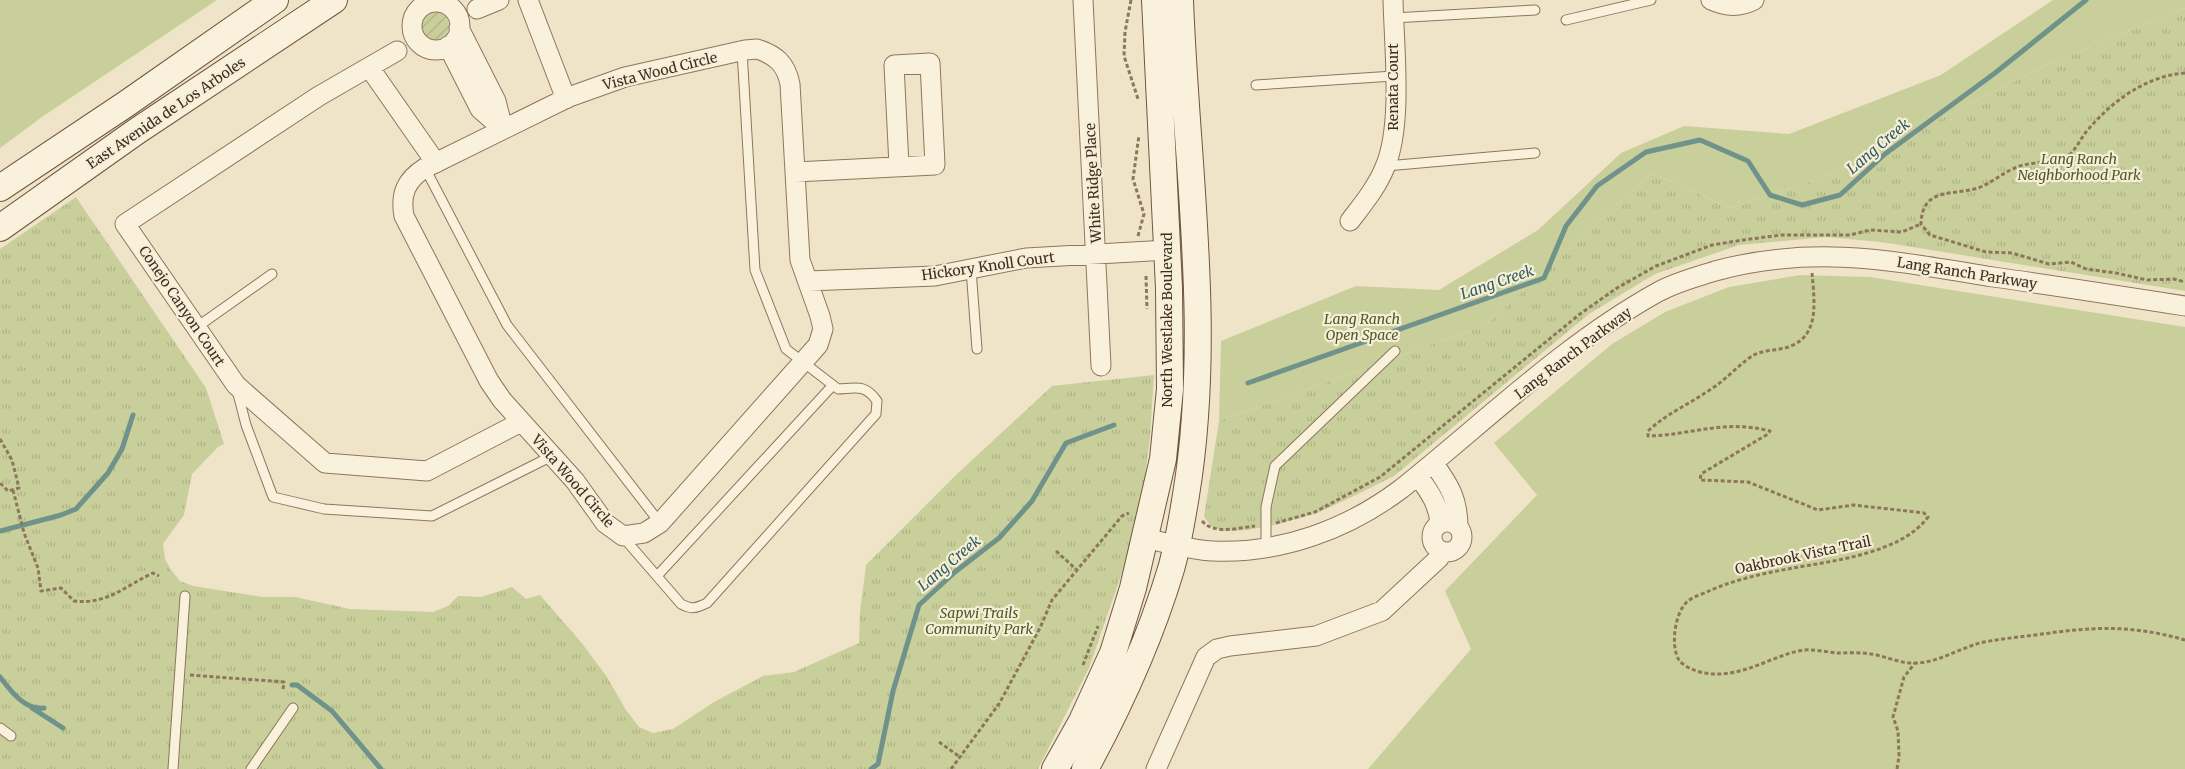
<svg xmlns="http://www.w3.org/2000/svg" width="2185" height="769" viewBox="0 0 2185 769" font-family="Merriweather,serif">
	<defs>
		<pattern id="park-tufts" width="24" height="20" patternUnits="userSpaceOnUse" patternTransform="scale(1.25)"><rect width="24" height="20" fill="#c9cf9b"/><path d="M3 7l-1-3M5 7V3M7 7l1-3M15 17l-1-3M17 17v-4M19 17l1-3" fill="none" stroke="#aeb285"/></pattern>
		<pattern id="garden-furrows" width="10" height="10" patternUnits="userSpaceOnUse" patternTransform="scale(1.25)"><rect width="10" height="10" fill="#c9cf9b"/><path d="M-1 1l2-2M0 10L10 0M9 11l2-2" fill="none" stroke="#aeb285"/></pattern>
	</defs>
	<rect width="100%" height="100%" fill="#f0e4c8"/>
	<path fill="#c9cf9b" d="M 0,0 L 217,0 L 42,117 L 0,148 Z
		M 2053,0 L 2185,0 L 2185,8 L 2049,64 L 1822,178 L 1730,208 L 1652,173 L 1486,325 L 1219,421 L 1221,341 L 1356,286 L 1439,290 L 1538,230 L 1621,153 L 1684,126 L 1789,134 L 1941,75 Z
		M 1800,275 L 1870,277 L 2185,327 L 2185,769 L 1368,769 L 1471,649 L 1445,591 L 1537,495 L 1494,443 L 1612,344 L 1665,312 L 1729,287 Z"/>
	<path fill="url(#park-tufts)" d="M 2185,8 L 2185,291 L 1881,242 L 1826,237 L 1739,245 L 1655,274 L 1589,314 L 1394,476 L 1352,497 L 1317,513 L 1279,524 L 1248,530 L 1224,531 L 1212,527 L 1204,517 L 1219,421 L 1486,325 L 1652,173 L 1730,208 L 1822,178 L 2049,64 Z
		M 76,197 L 206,388 L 224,444 L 218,447 L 192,474 L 184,515 L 163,544 L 165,559 L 171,570 L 180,581 L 193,586 L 263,597 L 295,597 L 350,609 L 433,612 L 448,606 L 458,596 L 481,597 L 512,587 L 526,599 L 540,595 L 581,642 L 607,677 L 626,710 L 639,727 L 653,733 L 673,729 L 714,702 L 763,676 L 794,672 L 859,643 L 860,612 L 866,565 L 956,475 L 1052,386 L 1154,375 L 1150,437 L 1142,498 L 1125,564 L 1089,668 L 1038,769 L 0,769 L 0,249 Z"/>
	<path fill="url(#garden-furrows)" d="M421 26a14 14 0 1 1 28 0a14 14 0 1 1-28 0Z"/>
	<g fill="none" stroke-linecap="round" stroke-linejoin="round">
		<path stroke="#6f938a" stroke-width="5" d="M 1248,383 L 1544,278 L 1566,226 L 1597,186 L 1646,152 L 1700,140 L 1748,161 L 1770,195 L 1802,205 L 1840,195 L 1885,154 L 1995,73 L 2086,0
			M 0,531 L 61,515 L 76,509 L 108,473 L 122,449 L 133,415
			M 0,677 C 11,691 24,710 44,708
			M 292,685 L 297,685 L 332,711 L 381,769
			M 32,708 L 63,728
			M 871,769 L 878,764 L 893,691 L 919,605 L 955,572 L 999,538 L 1032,501 L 1066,443 L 1114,425"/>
		<g stroke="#8d765c" stroke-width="11">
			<path id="lane" d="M 1393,18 L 1535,10
				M 1566,20 L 1651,0
				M 1256,85 L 1394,76
				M 1386,166 L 1535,153
				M 425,168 L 507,325 L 660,523
				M 971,269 L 977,349
				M 197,327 L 272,274
				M 237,390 L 246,425 L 273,497 L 324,509 L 432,516 L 552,456
				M 623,537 L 681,604 C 692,610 696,608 707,603 L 876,414 L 877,401 C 865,384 857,388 838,389 L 786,349 L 755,270 L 742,51
				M 1266,547 L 1266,507 L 1275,466 L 1395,351
				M 657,576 L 833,385
				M 0,728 L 11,736
				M 173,769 L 185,596
				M 251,769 L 293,708"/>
		</g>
		<g stroke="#8d765c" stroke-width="21">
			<path id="street" d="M 528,0 L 566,99
				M 1083,0 L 1101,366
				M 1711,0 C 1726,7 1739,8 1754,0
				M412 26a24 24 0 1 1 48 0a24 24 0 1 1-48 0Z
				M 477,9 L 499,0
				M 459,28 L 496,101 L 503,129
				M 448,46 L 480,109 L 503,129
				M 757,49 C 776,55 786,64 790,84 L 800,260 L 820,316 L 823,329 L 818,345 L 660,523 L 644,533 L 623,536 L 605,523 L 575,481 L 502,400 L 489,381 L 404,216 C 400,194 406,180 425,168 L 569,97 L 625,77 L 745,50 Z
				M 397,51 L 319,96 L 125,224 L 236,385 L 325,463 L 427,471 L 521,422
				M 369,67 L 436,163
				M 795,172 L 935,165 L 930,63 L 894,65 L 899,166
				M 1350,221 C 1363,204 1377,187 1385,167 C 1403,125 1394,46 1393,0
				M 808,281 L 935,276 L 1026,258 L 1168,250
				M 1434,464 C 1450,486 1458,500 1458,527
				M 1418,476 C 1429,491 1439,505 1440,524
				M1432 537a15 15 0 1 1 30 0a15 15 0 1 1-30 0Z
				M 1145,538 C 1167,543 1191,550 1213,551 C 1281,554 1348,529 1401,489 C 1485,422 1564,344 1658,292 C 1676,282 1696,277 1715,271 C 1814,244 1894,261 1993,277 C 2057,286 2121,296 2185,306
				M 1156,769 L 1206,657 L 1217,649 L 1230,646 L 1316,636 L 1382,611 L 1439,558 L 1442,551"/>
		</g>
		<g stroke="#6f573f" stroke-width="28">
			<path id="secondary" d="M 0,188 L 126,104 L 275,0
				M 0,228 L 137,131 L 334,0
				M 1055,769 L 1082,721 L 1113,653 L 1133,588 L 1163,459 L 1170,389 L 1169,288 L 1155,0
				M 1085,769 C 1120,705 1150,639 1171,569 C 1178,545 1182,519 1186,495 C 1213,331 1186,165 1180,0"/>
		</g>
		<path stroke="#8d765c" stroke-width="3" stroke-dasharray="4 2.5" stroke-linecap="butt" d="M 1131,0 L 1125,32 L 1124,56 L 1138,99
			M 2185,73 C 2145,76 2111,102 2086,132 C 2079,141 2074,154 2064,158 C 2048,164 2030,161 2015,168 C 2002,173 1992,183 1978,188 C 1954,196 1922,186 1921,224 L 1930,235 L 1986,252 L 2012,253 L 2049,264 L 2071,262 L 2086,269 L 2116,273 L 2147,280 L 2174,279 L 2185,282
			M 1138,236 L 1144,214 L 1133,179 L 1139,135
			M 1812,273 C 1814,298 1820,333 1793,345 C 1782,351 1767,349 1756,354 C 1743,360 1725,381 1711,389 C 1690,404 1667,413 1648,431 L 1648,436 C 1692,435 1724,419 1770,431 L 1768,434 L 1701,474 L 1700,480 L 1748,482 L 1818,510 L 1854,505 L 1924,513 L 1928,517 C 1902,553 1833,561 1793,568 C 1765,573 1737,579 1711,590 C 1704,594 1694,596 1688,601 C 1675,611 1670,646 1679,660 C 1684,667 1697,672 1705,673 C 1742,679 1770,656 1803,650 C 1814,649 1826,652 1837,653 C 1848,653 1860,652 1871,654 C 1886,656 1900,664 1916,663 C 1941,662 1961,647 1984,642 C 2001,639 2018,637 2035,635 C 2091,627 2129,624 2185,640
			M 1146,276 L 1147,309
			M 0,439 L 12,460 L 19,488 L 8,491 L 0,483
			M 13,490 L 24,533 L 38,568 L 41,591 L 61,588 L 74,601 C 107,605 125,586 153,573 L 159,576
			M 1202,521 C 1215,535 1237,528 1255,526
			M 1276,523 L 1315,512 L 1380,477 L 1580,314 L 1617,288 L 1656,266 L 1712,245 L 1743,240 L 1781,235 L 1850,235 L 1870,230 L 1902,232 L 1921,224
			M 1056,551 L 1077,570
			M 1083,665 L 1098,626
			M 190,675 L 284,682 L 283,689
			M 939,742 L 960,757
			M 951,769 L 999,704 L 1040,628 L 1052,600 L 1122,516 L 1129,513
			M 1897,769 L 1899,756 L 1898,731 L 1893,717 L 1904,677 L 1915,663"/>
		<use href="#lane" stroke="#faf1dc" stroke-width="9"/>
		<use href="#street" stroke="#faf1dc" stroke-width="19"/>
		<use href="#secondary" stroke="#faf1dc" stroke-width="26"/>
	</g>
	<g text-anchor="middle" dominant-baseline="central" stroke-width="4.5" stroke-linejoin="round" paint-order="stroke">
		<g font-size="14" fill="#3d2e20" stroke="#f7eed8">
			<text transform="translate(660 71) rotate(-14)">Vista Wood Circle</text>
			<text transform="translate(1393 87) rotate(-90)">Renata Court</text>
			<text transform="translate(166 113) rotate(-34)">East Avenida de Los Arboles</text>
			<text transform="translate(1093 183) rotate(-93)">White Ridge Place</text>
			<text transform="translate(988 266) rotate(-8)">Hickory Knoll Court</text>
			<text transform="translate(1967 273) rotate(9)">Lang Ranch Parkway</text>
			<text transform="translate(182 306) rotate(56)">Conejo Canyon Court</text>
			<text transform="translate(1167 320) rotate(-90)">North Westlake Boulevard</text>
			<text transform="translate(1573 353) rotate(-37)">Lang Ranch Parkway</text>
			<text transform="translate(573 481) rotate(49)">Vista Wood Circle</text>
			<text transform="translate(1803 555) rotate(-12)">Oakbrook Vista Trail</text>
		</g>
		<g font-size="14" font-style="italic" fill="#4d5a26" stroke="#f7eed8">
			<text x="2079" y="159">Lang Ranch<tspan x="2079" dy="16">Neighborhood Park</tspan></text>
			<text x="1362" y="319">Lang Ranch<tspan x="1362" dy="16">Open Space</tspan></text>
			<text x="979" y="613">Sapwi Trails<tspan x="979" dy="16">Community Park</tspan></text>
		</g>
		<g font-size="15" font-style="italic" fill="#2f5d5a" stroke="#f7eed8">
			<text transform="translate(1878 146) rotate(-40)">Lang Creek</text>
			<text transform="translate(1497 282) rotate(-19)">Lang Creek</text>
			<text transform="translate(949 563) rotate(-40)">Lang Creek</text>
		</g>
	</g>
</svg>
